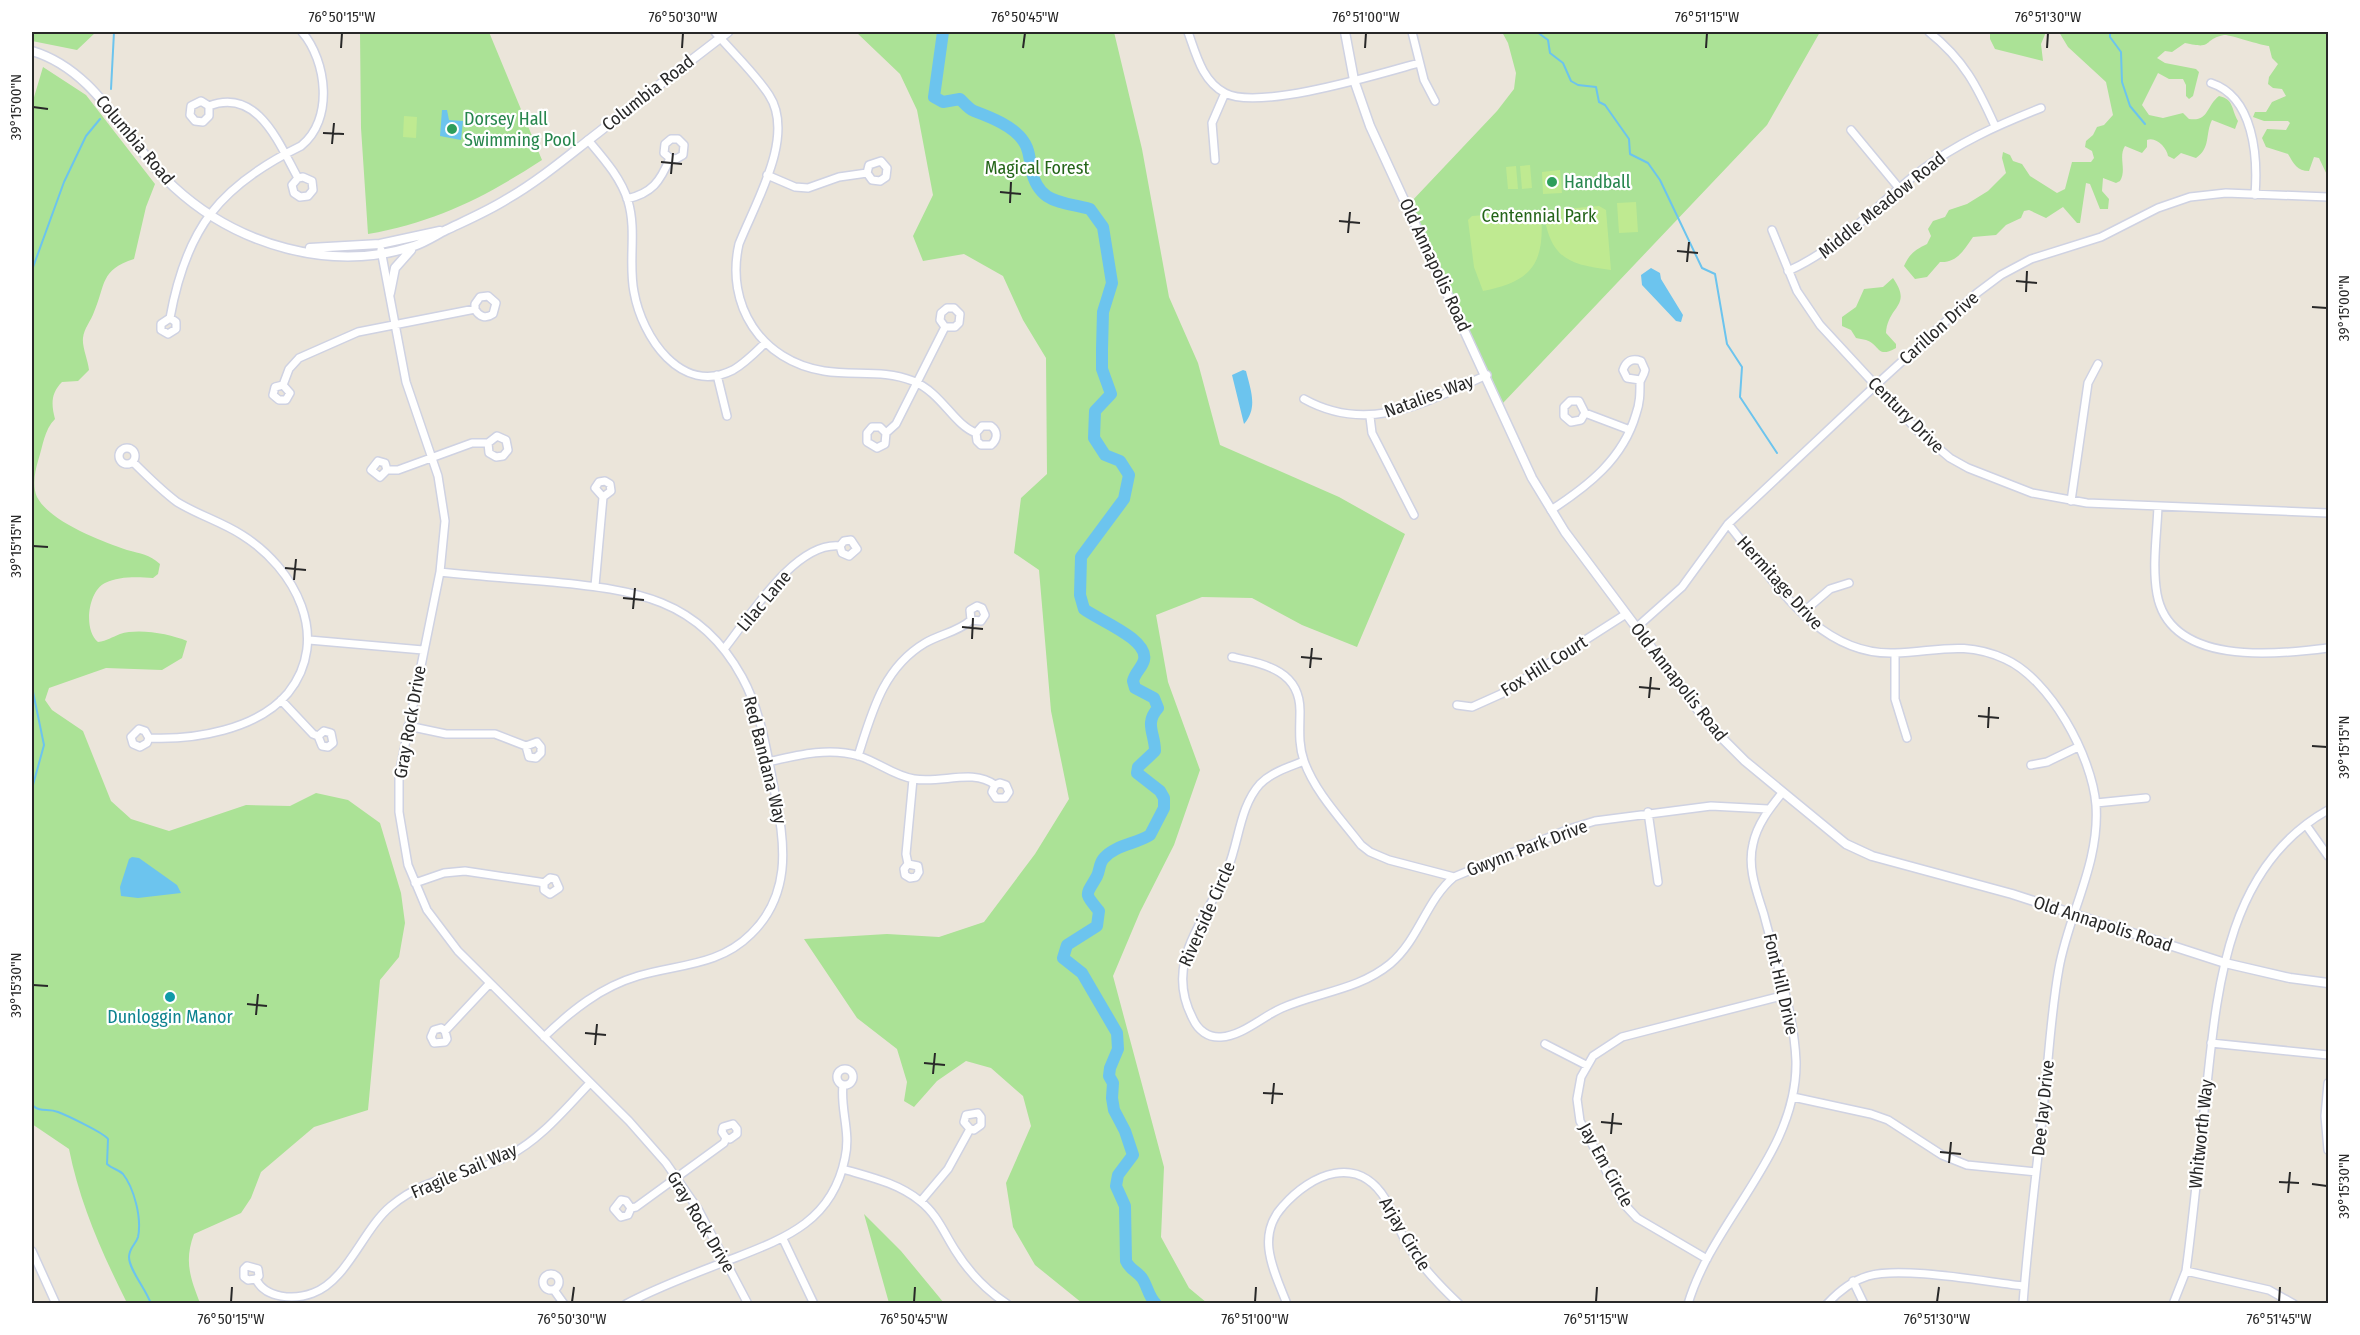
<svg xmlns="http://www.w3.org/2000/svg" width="2360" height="1335" viewBox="0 0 2360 1335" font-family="'Fira Sans Condensed',sans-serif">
	<rect width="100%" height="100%" fill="#ebe5da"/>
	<path fill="#abe296" d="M 32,32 L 96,32 L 77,50 L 32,41 Z
		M 360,32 L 489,32 L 542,160 C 485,197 436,222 368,234 L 361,128 Z
		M 856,32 L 1114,32 L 1142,149 L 1169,297 L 1198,363 L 1220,445 L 1339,497 L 1405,534 L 1357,647 L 1302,625 L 1252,598 L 1202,597 L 1156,615 L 1168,682 L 1200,770 L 1174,845 L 1140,912 L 1113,976 L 1164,1167 L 1161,1237 L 1189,1288 L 1207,1303 L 1082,1303 L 1035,1265 L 1013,1227 L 1006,1183 L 1031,1126 L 1023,1096 L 991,1068 L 966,1061 L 937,1081 L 914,1107 L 904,1101 L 907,1082 L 897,1049 L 857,1018 L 804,939 L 887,934 L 939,937 L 984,922 L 1035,854 L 1069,799 L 1051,711 L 1039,570 L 1014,553 L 1021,498 L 1047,474 L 1046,358 L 1023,320 L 1003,276 L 964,254 L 923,261 L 913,236 L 933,195 L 917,110 L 900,74 Z
		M 1502,32 L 1820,32 L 1767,125 L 1503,403 L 1410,203 L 1497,111 L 1514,89 L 1516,73 L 1508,43 Z
		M 1990,32 L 2046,32 L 2041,44 L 2043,61 L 1995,49 L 1990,39 Z
		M 2059,32 L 2326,32 L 2328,34 L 2328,177 L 2319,158 L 2314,157 L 2309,171 C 2297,171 2294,164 2288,154 L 2266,147 L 2262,138 L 2267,129 L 2286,130 L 2290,123 L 2288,121 L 2264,121 L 2253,117 L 2255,112 L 2266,112 L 2272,102 L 2286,96 L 2282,89 L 2273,88 L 2268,84 L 2269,77 L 2278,64 L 2272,58 L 2269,46 C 2260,45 2228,34 2224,35 C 2201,40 2215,50 2185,43 L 2172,52 L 2165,51 L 2157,58 L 2165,63 L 2196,69 L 2199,72 L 2193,96 L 2189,99 L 2186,96 L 2186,85 L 2183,79 L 2169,79 L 2158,73 L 2142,105 L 2149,115 L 2163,118 L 2183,113 L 2189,119 C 2209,122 2206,106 2219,96 C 2234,99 2231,109 2238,121 L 2235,129 L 2212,120 C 2205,134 2211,148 2196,158 L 2181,153 L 2174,159 L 2168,156 C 2167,148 2156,136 2147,140 L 2147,147 L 2142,153 L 2125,146 C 2118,157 2127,170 2120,181 L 2116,183 L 2103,178 L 2102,191 L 2109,199 L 2108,209 L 2100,209 L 2090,184 L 2086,183 L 2080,223 L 2077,223 L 2063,207 L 2046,218 L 2029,210 L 2024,211 L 2021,218 L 2006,225 L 1996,235 L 1973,237 C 1964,250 1957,263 1940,262 L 1927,277 L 1915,279 L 1904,266 C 1910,253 1915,250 1927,244 L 1931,236 L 1928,229 L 1933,221 L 1945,217 L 1949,210 L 1967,204 L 1988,191 L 2006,173 L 2002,158 L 2003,152 L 2010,155 L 2013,161 L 2022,164 L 2030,176 L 2057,193 L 2065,189 L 2072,162 L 2091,162 L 2094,158 L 2092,151 L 2085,147 L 2086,141 L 2093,135 L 2097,127 L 2104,125 L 2113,115 L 2106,82 L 2068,47 Z
		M 43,67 L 86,95 L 155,184 L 146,207 L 134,259 C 100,270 106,284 94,312 C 91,321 84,328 83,338 C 82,347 88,360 89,370 L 78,381 L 62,382 C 51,393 51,404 55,419 C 44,430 43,446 38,461 C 35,471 32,486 37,497 C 50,522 101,541 127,550 C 141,554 149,554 160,564 L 158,574 L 153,578 C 138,577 119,576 105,583 C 88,591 83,630 98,642 C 107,641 112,637 120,634 C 139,628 170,634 187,641 L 182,658 L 162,670 L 106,668 L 49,688 L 45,700 L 52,710 L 83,731 L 111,801 L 131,819 L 169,831 L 246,805 L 290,806 L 316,793 L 348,800 L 380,823 L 401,893 L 405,923 L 399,957 L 380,980 L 368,1110 L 314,1127 L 261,1172 L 251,1198 L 241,1213 L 194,1234 C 184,1261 190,1277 200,1303 L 127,1303 C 102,1253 80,1204 69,1149 L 32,1124 L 32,104 Z
		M 1893,278 C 1913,307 1888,305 1886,333 L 1896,344 L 1896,348 C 1876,359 1881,345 1866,340 C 1863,339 1859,339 1856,338 L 1851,330 L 1842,326 L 1842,317 L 1856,307 L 1864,289 L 1883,287 Z
		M 864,1214 L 901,1251 L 944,1303 L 889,1303 Z"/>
	<path fill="#bfea91" d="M 404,116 L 417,117 L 416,138 L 403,137 Z
		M 1530,165 L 1532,188 L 1522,189 L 1520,166 Z
		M 1516,166 L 1518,189 L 1508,189 L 1506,167 Z
		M 1560,170 L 1562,193 L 1543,194 L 1542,172 Z
		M 1636,202 L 1638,232 L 1619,233 L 1617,203 Z
		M 1599,206 L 1606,210 L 1611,270 C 1566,264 1551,258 1543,211 Z
		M 1541,211 C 1545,262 1534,281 1483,291 L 1474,267 L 1468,220 L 1472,216 Z"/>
	<path fill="#6cc4ee" d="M 442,110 L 447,110 L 449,120 L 463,121 L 461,140 L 440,136 Z
		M 1651,268 L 1660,273 L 1661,279 L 1683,315 L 1681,322 L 1676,321 L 1642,285 L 1641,275 Z
		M 1243,370 L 1246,371 C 1251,391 1258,408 1244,424 L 1232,375 Z
		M 132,857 L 139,858 L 177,885 L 181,893 L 138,898 L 121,896 L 120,887 L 129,859 Z"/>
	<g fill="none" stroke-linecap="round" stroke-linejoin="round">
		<path stroke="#6cc4ee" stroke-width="2" d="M 1537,32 L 1548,40 L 1550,53 L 1563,63 L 1571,81 L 1578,85 L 1596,87 L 1599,102 L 1605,105 L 1629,139 L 1630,154 L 1648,163 L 1660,180 L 1702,268 L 1715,274 L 1727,344 L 1742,367 L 1740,397 L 1777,453
			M 2110,32 L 2110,37 L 2121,52 L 2122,82 L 2130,106 L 2145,124
			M 111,89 L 114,32
			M 32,270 L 64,182 L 86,136 L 100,119
			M 32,687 L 44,745 L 33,785 L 32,816
			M 32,1105 C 41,1113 47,1108 58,1112 C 66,1115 104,1133 108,1139 L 107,1164 C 112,1169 118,1169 123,1174 C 134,1188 142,1218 138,1237 C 136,1244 129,1248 129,1257 C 129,1270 146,1289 151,1304"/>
		<path stroke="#6cc4ee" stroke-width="12" d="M 943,32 L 934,97 L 943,102 L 960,99 C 964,103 969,109 974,111 C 990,117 1014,126 1024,142 C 1029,149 1030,160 1031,169 C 1039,204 1060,201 1090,209 L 1103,227 L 1112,283 L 1103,312 L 1102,349 L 1102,369 L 1111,394 L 1095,411 L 1094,438 L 1105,455 L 1120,461 L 1129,475 L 1124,499 L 1081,557 L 1080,595 L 1084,609 C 1098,620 1149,639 1144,660 C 1142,668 1135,672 1133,681 L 1135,688 L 1154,698 L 1158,708 C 1144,724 1155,733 1155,751 L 1138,767 L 1137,773 L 1160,791 L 1164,798 L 1164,808 L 1150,835 C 1136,844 1115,845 1104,858 C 1099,863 1100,870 1097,876 C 1086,896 1083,892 1099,911 L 1097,926 L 1067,945 L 1063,958 L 1082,973 L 1117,1033 L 1118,1049 L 1110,1068 L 1109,1076 L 1113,1083 L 1112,1098 L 1114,1110 L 1125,1131 L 1133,1155 L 1118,1175 L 1116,1186 L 1125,1206 L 1126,1261 C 1129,1269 1137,1271 1142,1278 C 1148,1287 1148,1296 1156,1304"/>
		<g stroke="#cfd2e2" stroke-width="10">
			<path id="minor" d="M 715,32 C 733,53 754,72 769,95 C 796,136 755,203 739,244 C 725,305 761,361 824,371 C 855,376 883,369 913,381 C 942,393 953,424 976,433 L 977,441 L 981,445 L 991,445 C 998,439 998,431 991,426 L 982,426 L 976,433
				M 1188,32 C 1196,54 1202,81 1225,93 C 1259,111 1379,74 1419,63
				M 1412,32 L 1424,80 L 1435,101
				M 1929,32 C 1964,60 1977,86 1995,126
				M 2211,83 C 2254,97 2258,157 2255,195
				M 209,106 L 209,116 L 203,122 L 195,121 L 190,115 L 191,106 L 201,101 L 209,106 C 258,87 279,144 298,178 L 292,185 L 294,193 L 300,197 L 308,196 L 313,190 L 312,181 L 303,177 L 298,178
				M 1851,130 L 1899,188
				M 588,140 C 604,159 621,178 628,201 C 637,231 628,262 634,292 C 642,337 681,396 733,370 C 745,363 755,353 765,343
				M 1215,160 L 1212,123 L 1225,93
				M 767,175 L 795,187 L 808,188 L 839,177 L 867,173 L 872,180 L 880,181 L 886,177 L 887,168 L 881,161 L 869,165 L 867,173
				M 627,199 C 652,193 660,182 670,158 L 676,159 L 683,155 L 684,145 L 678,139 L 671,139 L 665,144 L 664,153 L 670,158
				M 1772,230 L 1797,291 L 1820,325 L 1918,431 L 1950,458 L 1968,468 L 2032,493 L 2087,503 L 2328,513
				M 381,250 L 406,382 L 438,476 L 445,521 L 440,572 L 399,775 L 399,812 L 408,865 L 427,910 L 458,951 L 629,1121 L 666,1163 L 698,1209 L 748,1304
				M 1788,271 C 1840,248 1875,206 1919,172 C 1957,143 1998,125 2041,108
				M 170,318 L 161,324 L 161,330 L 168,334 L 176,329 L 176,322 L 170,318 C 186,229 219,186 301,146 C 334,120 327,61 302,32
				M 717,375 L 727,416
				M 283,385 L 290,393 L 286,400 L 279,400 L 273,395 L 275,387 L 283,385 L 289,369 L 299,358 L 358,332 L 475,309 C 479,317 486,319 493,314 L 496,303 L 488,296 L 480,297 L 475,304 L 475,309
				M 1304,399 C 1369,435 1425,402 1487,375
				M 1585,413 L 1579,401 L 1570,401 L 1564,407 L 1564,416 L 1571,422 L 1581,420 L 1585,413 L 1630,430
				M 1370,417 L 1372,433 L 1414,515
				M 886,433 L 880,427 L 872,427 L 867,433 L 867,442 L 877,448 L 885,444 L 886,433 L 896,424 L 945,327 L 955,327 L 959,323 L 960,314 L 954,308 L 947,308 L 941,313 L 940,320 L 945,327
				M119 456a8 8 0 1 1 16 0a8 8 0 1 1-16 0Z
				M 133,462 C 147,476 161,490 177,502 C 198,515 222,522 242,535 C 295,568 332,638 288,693 C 257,730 194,740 149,738 L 147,743 L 140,747 L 133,744 L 131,737 L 139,729 L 145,731 L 149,738
				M 387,470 L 380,477 L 371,470 L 378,461 L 385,463 L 387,470 L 398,470 L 472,443 L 488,443 L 497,436 L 506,440 L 508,450 L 503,456 L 496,457 L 489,453 L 488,443
				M 2071,501 L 2088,383 L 2098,364
				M 2158,506 C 2157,534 2152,566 2157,594 C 2170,666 2275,655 2328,648
				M 1551,510 C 1588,486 1623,459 1636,414 C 1640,403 1640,394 1640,382 C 1641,379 1644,375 1645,370 L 1641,361 C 1632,358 1626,361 1623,370 L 1627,378 L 1640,380
				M 1728,524 C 1772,577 1816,656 1895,653 C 1936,652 1963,640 2005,659 C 2050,679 2092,756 2096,805 C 2100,863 2069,913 2059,968 C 2051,1012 2049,1056 2044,1100 C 2037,1168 2028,1236 2023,1304
				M 440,572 C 478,576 516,579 553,582 C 634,590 699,598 742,677 C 762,713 768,758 776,799 C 786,847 790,896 751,934 C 719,966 679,964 638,976 C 601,987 572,1010 544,1037
				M 595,586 L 603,497 L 611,491 L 610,484 L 605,481 L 599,482 L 595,488 L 603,497
				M 1802,613 L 1830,589 L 1849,583
				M 1637,627 L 1682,587 L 1728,524 L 1876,385 L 1977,293 L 2001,275 L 2031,259 L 2101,237 L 2158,208 L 2190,197 L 2226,193 L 2328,197
				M 309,640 L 423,650
				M 724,649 C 749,618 795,541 840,546 L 842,553 L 849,556 L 857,549 L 851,540 L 844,541 L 840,546
				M 1895,653 L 1895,699 L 1907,738
				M 1232,657 C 1264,664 1300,670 1300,711 C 1300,728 1298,744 1304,761 C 1315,792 1341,819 1361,845 L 1370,852 L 1389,860 L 1454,877 L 1569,829 L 1595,821 L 1711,806 L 1768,809
				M 281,700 L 313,734 L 318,736 L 324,731 L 331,733 L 333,743 L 328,747 L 322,746 L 318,736
				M 1457,705 L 1472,707 L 1501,694 L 1626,614
				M 408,726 L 446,734 L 495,734 L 526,746 L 529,757 L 536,758 L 541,753 L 541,747 L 537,742 L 526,746
				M 858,756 C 872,712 883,668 925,643 C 940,634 958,632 971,620 L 981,621 L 985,615 L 982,608 L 977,606 L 970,610 L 971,620
				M 1304,761 C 1289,767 1272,772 1260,784 C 1240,806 1239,841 1228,868 C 1208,920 1162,960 1193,1019 C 1198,1030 1208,1038 1221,1037 C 1242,1036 1263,1016 1282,1008 C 1319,992 1358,990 1390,964 C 1419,940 1426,900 1454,877
				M 768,762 C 798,755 829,747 859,756 C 878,762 894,776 914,779 C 941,784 973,768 995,785 L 992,792 L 996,798 L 1005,798 L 1009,792 L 1006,785 L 1000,783 L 995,785
				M 2031,765 L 2047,762 L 2078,747
				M 2096,803 L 2146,798
				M 1648,812 L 1658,882
				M 2306,825 L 2328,856
				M 908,864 L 904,869 L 905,875 L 910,878 L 916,877 L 919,872 L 918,866 L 908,864 L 906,854 L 913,779
				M 415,883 L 444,873 L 465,871 L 539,882 L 544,883 L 544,890 L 550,894 L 559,888 L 555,879 L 550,878 L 544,883
				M 445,1031 L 447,1039 L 445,1042 L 434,1043 L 431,1037 L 434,1030 L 441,1028 L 445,1031 L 490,983
				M 2211,1043 L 2328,1055
				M 1545,1044 L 1586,1065
				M837 1077a8 8 0 1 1 16 0a8 8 0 1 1-16 0Z
				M 2328,1083 L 2325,1116 L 2328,1150
				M 1793,1097 L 1871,1114 L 1888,1120 L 1942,1155 L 1967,1165 L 2036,1172
				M 843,1169 C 870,1177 898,1183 920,1201 C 937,1214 944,1233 955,1250 C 968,1271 986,1290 1007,1304
				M 921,1201 L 948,1169 L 970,1129 L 974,1130 L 981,1125 L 981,1117 L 978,1113 L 966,1115 L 964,1122 L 970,1129
				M 631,1208 L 628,1215 L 621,1217 L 614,1209 L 621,1200 L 626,1201 L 631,1208 L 636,1207 L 724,1143 L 726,1138 L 722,1132 L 723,1127 L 733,1124 L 737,1129 L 737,1134 L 730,1139 L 726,1138
				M 783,1239 L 814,1304
				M 32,1251 L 56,1304
				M 1707,1259 L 1637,1218 L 1623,1203 L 1580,1121 L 1577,1099 L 1581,1077 L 1593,1056 L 1622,1037 L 1785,995
				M 2186,1271 L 2269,1290 L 2294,1304
				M543 1282a8 8 0 1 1 16 0a8 8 0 1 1-16 0Z
				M 256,1279 L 248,1280 L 244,1277 L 244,1269 L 247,1266 L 258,1269 L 259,1276 L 256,1279 C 265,1299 295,1300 313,1293 C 347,1281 363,1229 391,1206 C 429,1174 468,1177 508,1156 C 541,1139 565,1109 590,1083
				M 1853,1281 L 1864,1304
				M 554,1290 L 564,1304
				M 626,1304 C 658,1287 693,1274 727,1261 C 783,1239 832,1223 845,1158 C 851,1132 840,1109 843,1085
				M 1287,1304 C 1274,1271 1255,1236 1283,1206 C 1311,1174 1358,1153 1386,1200 C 1395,1216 1400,1234 1410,1249 C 1424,1269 1441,1287 1459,1304
				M 1688,1304 C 1713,1219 1798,1153 1796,1061 C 1794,1012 1776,962 1764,915 C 1757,892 1747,868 1753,844 C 1757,824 1770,808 1782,793
				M 1827,1304 C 1839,1291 1851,1281 1868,1276 C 1902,1266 1986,1282 2024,1286
				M 2173,1304 L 2186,1271 C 2194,1212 2199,1153 2206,1094 C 2217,990 2226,867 2328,810"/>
		</g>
		<g stroke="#cfd2e2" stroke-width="11">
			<path id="tertiary" d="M 1345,32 L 1354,80 L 1370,126 L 1532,478 L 1565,532 L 1710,726 L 1745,761 L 1846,844 L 1872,856 L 2012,894 L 2225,963 L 2290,978 L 2328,983
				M 32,51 C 99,71 126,143 174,187 C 237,245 331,273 414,246 C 426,242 436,235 446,230 C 467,220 488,211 507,199 C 540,180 569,155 599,132 C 642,98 685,65 728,32
				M 310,248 L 380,244 L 440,231
				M 390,293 L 395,268 L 411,250"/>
		</g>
		<use href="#minor" stroke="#fff" stroke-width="7"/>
		<use href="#tertiary" stroke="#fff" stroke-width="8"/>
	</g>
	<path fill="none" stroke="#282828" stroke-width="2" d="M 341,48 L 342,33M 682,48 L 683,33M 1023,48 L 1025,33M 1365,48 L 1366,33M 1706,48 L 1707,33M 2047,48 L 2048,33M 33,107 L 48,109M 323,133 L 344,134M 332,144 L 334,123M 661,162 L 682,164M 671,174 L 673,153M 1000,192 L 1021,194M 1010,203 L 1011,182M 1339,221 L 1360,223M 1348,233 L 1350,212M 1677,251 L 1698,253M 1687,262 L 1689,242M 2016,281 L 2037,283M 2026,292 L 2027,271M 2312,307 L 2327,308M 33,546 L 48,547M 285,568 L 306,570M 294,580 L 296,559M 623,598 L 644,600M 633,609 L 635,588M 962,627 L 983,629M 972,639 L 973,618M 1301,657 L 1322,659M 1310,668 L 1312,648M 1639,687 L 1660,689M 1649,698 L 1651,677M 1978,716 L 1999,718M 1988,728 L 1989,707M 2312,746 L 2327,747M 33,985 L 48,986M 247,1004 L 267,1006M 256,1015 L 258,994M 585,1033 L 606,1035M 595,1045 L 597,1024M 924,1063 L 945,1065M 933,1074 L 935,1053M 1263,1093 L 1283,1094M 1272,1104 L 1274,1083M 1601,1122 L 1622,1124M 1611,1134 L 1613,1113M 1940,1152 L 1961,1154M 1949,1163 L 1951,1142M 2279,1182 L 2299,1183M 2312,1184 L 2327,1186M 2288,1193 L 2290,1172M 231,1302 L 232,1287M 572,1302 L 574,1287M 914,1302 L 915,1287M 1255,1302 L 1256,1287M 1596,1302 L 1597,1287M 1937,1302 L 1939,1287M 2279,1302 L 2280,1287"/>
	<g fill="#2e9e5b" stroke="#fff" stroke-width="2">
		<circle cx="452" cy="129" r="6"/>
		<circle cx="1552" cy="182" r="6"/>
	</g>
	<circle fill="#0f9aa8" stroke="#fff" stroke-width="2" cx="170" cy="997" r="6"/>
	<g text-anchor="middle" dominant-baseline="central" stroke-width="4.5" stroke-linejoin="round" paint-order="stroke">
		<g font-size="18" fill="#282828" stroke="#fff">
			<text transform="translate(648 93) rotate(-38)">Columbia Road</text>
			<text transform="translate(135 140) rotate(50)">Columbia Road</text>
			<text transform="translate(1882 205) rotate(-39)">Middle Meadow Road</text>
			<text transform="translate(1435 265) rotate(65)">Old Annapolis Road</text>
			<text transform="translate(1939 328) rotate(-42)">Carillon Drive</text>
			<text transform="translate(1429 396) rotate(-20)">Natalies Way</text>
			<text transform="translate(1906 415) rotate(45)">Century Drive</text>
			<text transform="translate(1780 583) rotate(48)">Hermitage Drive</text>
			<text transform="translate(764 601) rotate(-50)">Lilac Lane</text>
			<text transform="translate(1544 666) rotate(-32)">Fox Hill Court</text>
			<text transform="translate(1679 682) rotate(52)">Old Annapolis Road</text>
			<text transform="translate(410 722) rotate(-80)">Gray Rock Drive</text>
			<text transform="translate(765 760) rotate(76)">Red Bandana Way</text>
			<text transform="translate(1527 848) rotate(-21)">Gwynn Park Drive</text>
			<text transform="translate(1207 914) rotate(-66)">Riverside Circle</text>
			<text transform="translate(2103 924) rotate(18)">Old Annapolis Road</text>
			<text transform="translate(1781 984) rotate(77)">Font Hill Drive</text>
			<text transform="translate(2043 1108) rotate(-84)">Dee Jay Drive</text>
			<text transform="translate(2201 1134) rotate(-84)">Whitworth Way</text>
			<text transform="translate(1606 1165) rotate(61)">Jay Em Circle</text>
			<text transform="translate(464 1171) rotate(-23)">Fragile Sail Way</text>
			<text transform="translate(701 1222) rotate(59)">Gray Rock Drive</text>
			<text transform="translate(1405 1234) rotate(59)">Arjay Circle</text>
		</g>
		<g font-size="18" fill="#27864d" stroke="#fff" text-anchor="start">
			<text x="464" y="119">Dorsey Hall<tspan x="464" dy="21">Swimming Pool</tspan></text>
			<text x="1564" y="182">Handball</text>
		</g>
		<g font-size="18" fill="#246519" stroke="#fff">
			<text x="1037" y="168">Magical Forest</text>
			<text x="1539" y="216">Centennial Park</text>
		</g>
		<g font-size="18" fill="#0d838f" stroke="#fff">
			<text x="170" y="1017">Dunloggin Manor</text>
		</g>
	</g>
	<rect width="2360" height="1335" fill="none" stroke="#ffffff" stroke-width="66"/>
	<rect x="33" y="33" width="2294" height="1269" fill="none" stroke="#282828" stroke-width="2"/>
	<g font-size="15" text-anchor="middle" fill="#282828">
		<text x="342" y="22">76°50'15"W</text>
		<text x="683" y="22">76°50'30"W</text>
		<text x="1025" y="22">76°50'45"W</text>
		<text x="1366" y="22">76°51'00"W</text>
		<text x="1707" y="22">76°51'15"W</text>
		<text x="2048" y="22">76°51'30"W</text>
		<text transform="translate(16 107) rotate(-90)" y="5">39°15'00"N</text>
		<text transform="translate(2344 308) rotate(-90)" y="5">39°15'00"N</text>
		<text transform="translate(16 546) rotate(-90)" y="5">39°15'15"N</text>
		<text transform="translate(2344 747) rotate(-90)" y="5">39°15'15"N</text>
		<text transform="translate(16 985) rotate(-90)" y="5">39°15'30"N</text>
		<text transform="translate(2344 1186) rotate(-90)" y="5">39°15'30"N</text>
		<text x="231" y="1324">76°50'15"W</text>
		<text x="572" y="1324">76°50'30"W</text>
		<text x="914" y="1324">76°50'45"W</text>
		<text x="1255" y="1324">76°51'00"W</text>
		<text x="1596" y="1324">76°51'15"W</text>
		<text x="1937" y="1324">76°51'30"W</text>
		<text x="2279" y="1324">76°51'45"W</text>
	</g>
</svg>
